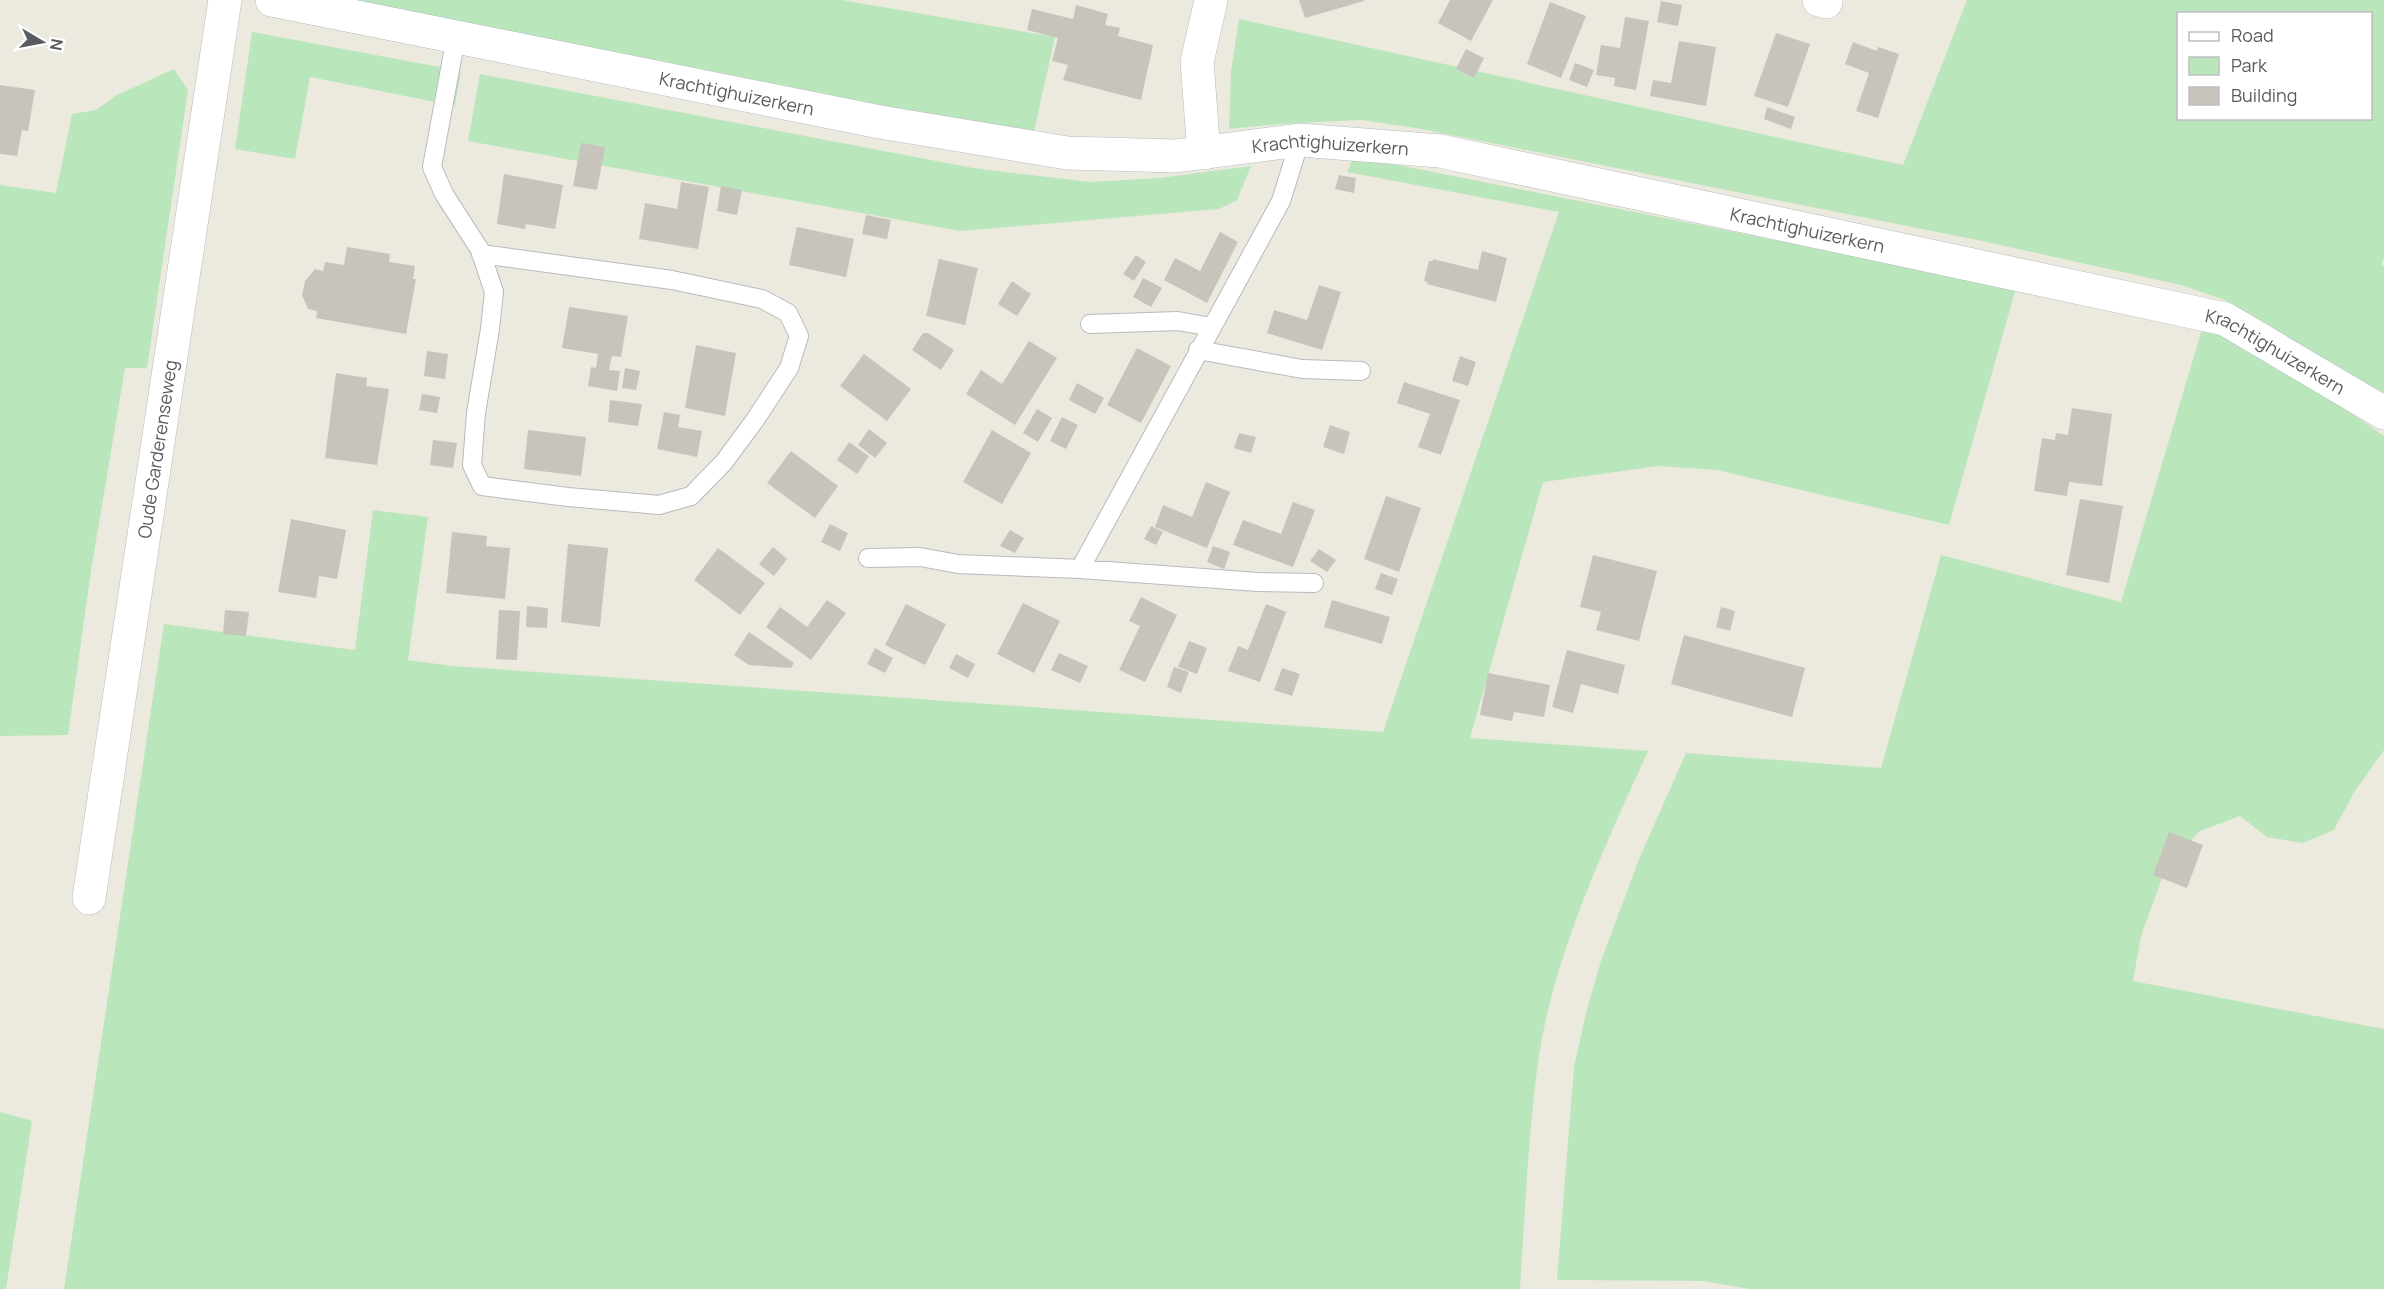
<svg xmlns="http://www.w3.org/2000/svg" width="2384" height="1289" viewBox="0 0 2384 1289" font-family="Manrope,sans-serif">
	<rect width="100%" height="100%" fill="#eceadf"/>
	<path fill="#bae6bc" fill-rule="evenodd" d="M 300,0 L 842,0 L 1055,37 L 1033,136 Z
		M 1967,0 L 2384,0 L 2384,258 L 2381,265 L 2384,266 L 2384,403 L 2274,328 L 2225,300 L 2181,285 L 1982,241 L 1416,128 L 1361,120 L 1280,124 L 1229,129 L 1231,71 L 1239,19 L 1903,165 ZM 2178,14 L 2370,14 L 2370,118 L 2178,118 Z
		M 252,32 L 461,71 L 455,106 L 310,77 L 295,159 L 235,149 Z
		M 174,69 L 188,90 L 147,368 L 125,368 L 91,571 L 68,735 L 0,736 L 0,185 L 56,193 L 72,114 L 96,110 L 117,95 Z
		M 480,74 L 973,168 L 1090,182 L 1159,178 L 1251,166 L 1237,200 L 1219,209 L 960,231 L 468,141 Z
		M 1352,161 L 1383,162 L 2016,288 L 1949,525 L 1717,470 L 1659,466 L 1543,482 L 1470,738 L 1648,751 C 1605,846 1552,959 1538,1063 C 1528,1137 1525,1214 1520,1289 L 64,1289 L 164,624 L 355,650 L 373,510 L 428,517 L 408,660 L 452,666 L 1383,732 L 1559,212 L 1347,172 Z
		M 2202,329 L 2227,337 L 2265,354 L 2384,436 L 2384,750 L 2353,794 L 2334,830 L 2303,843 L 2267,837 L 2240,816 L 2200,831 L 2165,870 L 2141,936 L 2133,981 L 2384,1029 L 2384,1289 L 1749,1289 L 1704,1281 L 1557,1280 L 1574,1067 L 1587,1009 L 1601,961 L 1639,859 L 1686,753 L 1881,768 L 1941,555 L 2121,602 Z
		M 0,1112 L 32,1121 L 6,1289 L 0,1289 Z"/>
	<path fill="#c7c4bc" d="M 1299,0 L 1364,0 L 1364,1 L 1305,18 Z
		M 1450,0 L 1493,0 L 1471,41 L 1438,23 Z
		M 1661,1 L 1682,5 L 1678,26 L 1657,22 Z
		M 1550,2 L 1586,16 L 1561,78 L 1527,64 Z
		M 1076,5 L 1108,14 L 1105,25 L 1120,28 L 1118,36 L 1153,45 L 1141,100 L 1063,80 L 1068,65 L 1052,61 L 1058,38 L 1027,30 L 1032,9 L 1073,19 Z
		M 1625,17 L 1649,21 L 1636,90 L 1614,86 L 1615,78 L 1596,75 L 1601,45 L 1620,48 Z
		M 1776,33 L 1810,44 L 1788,107 L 1754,96 Z
		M 1679,41 L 1716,47 L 1706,106 L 1650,96 L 1653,80 L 1671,83 Z
		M 1853,42 L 1877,51 L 1878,47 L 1899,54 L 1878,118 L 1856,111 L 1869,73 L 1845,64 Z
		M 1466,49 L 1484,58 L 1474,78 L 1456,69 Z
		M 1575,63 L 1594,70 L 1587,87 L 1569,80 Z
		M 0,85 L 35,90 L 28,131 L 22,130 L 17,156 L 0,154 Z
		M 1767,107 L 1795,117 L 1791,129 L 1764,119 Z
		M 581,143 L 605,147 L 597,190 L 573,186 Z
		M 504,174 L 563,185 L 555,229 L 526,224 L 525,229 L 497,224 Z
		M 1339,175 L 1356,178 L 1354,193 L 1335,189 Z
		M 681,182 L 709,187 L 698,249 L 639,239 L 645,203 L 677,209 Z
		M 721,186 L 742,190 L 737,215 L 717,211 Z
		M 866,215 L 891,220 L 887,239 L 862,234 Z
		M 797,227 L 854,239 L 846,277 L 789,265 Z
		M 1220,232 L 1238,242 L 1207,303 L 1164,280 L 1175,258 L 1200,271 Z
		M 347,247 L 390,254 L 389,262 L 415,266 L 413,279 L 416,279 L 406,334 L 316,318 L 317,311 L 308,309 L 302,295 L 305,281 L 315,269 L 323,271 L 325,262 L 344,265 Z
		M 1482,251 L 1507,258 L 1496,302 L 1427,284 L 1428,282 L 1424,281 L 1429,261 L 1433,261 L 1433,259 L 1478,270 Z
		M 1136,255 L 1146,262 L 1134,281 L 1123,274 Z
		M 939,259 L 978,268 L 965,325 L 926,316 Z
		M 1143,278 L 1162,288 L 1151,307 L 1133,297 Z
		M 1012,281 L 1031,294 L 1017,316 L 998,304 Z
		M 1319,285 L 1341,292 L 1322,350 L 1267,333 L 1274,310 L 1307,320 Z
		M 569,307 L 628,316 L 621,357 L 612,356 L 609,370 L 620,371 L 617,391 L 588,386 L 591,367 L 596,368 L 598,354 L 562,348 Z
		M 923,333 L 928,333 L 954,350 L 941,370 L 912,350 Z
		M 1029,341 L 1057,358 L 1015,425 L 966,394 L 981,370 L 1002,384 Z
		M 696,345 L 736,353 L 725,416 L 685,408 Z
		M 1137,348 L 1171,366 L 1141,423 L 1107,405 Z
		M 427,351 L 448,354 L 445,379 L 424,376 Z
		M 864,354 L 911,389 L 887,421 L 840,386 Z
		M 1460,356 L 1476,362 L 1468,386 L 1452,381 Z
		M 625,368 L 640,371 L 636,390 L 622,388 Z
		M 336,373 L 367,378 L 366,386 L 389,389 L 377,465 L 325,458 Z
		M 1404,382 L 1460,400 L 1441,455 L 1418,447 L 1430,414 L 1397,403 Z
		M 1077,383 L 1104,398 L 1095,414 L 1069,400 Z
		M 422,394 L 440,397 L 437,413 L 419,410 Z
		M 610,400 L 642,404 L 638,426 L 608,422 Z
		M 2072,408 L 2112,414 L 2102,486 L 2069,482 L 2067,496 L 2034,491 L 2042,438 L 2055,440 L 2056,433 L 2068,435 Z
		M 1037,409 L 1052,418 L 1038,442 L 1023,433 Z
		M 664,412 L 680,415 L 678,427 L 702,431 L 697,457 L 657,449 Z
		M 1062,417 L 1078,425 L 1066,449 L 1050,441 Z
		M 1330,425 L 1350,432 L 1344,454 L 1323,447 Z
		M 869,429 L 887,443 L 875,458 L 858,445 Z
		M 528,430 L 586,437 L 581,476 L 524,469 Z
		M 992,430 L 1031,453 L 1002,504 L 963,482 Z
		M 1239,433 L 1256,437 L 1251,453 L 1234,448 Z
		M 433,440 L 457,443 L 453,468 L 430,465 Z
		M 849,442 L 869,456 L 857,474 L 837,460 Z
		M 791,451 L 838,486 L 815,518 L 767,483 Z
		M 1206,482 L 1230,492 L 1207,548 L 1155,527 L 1163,505 L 1192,517 Z
		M 1386,496 L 1421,508 L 1399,572 L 1364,559 Z
		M 2080,499 L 2123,506 L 2109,583 L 2066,575 Z
		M 1293,502 L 1315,510 L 1293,567 L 1233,545 L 1243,520 L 1281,534 Z
		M 291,519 L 346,530 L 337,579 L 319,576 L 316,598 L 278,592 Z
		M 830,524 L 848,533 L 840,551 L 821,542 Z
		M 1151,526 L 1163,532 L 1156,545 L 1144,539 Z
		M 1010,530 L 1024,538 L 1015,553 L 1000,546 Z
		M 452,532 L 487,536 L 486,546 L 510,548 L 505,599 L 446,593 Z
		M 568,544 L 608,548 L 600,627 L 561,622 Z
		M 1213,546 L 1230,552 L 1224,569 L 1207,562 Z
		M 773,547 L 787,559 L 774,576 L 759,564 Z
		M 718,548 L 765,583 L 740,615 L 694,580 Z
		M 1319,549 L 1336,560 L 1327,572 L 1310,561 Z
		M 1593,555 L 1657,571 L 1639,641 L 1596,630 L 1601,612 L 1580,607 Z
		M 1381,573 L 1398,579 L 1392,595 L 1375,589 Z
		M 1141,597 L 1177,615 L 1145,682 L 1119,670 L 1140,626 L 1129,621 Z
		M 827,600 L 846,613 L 811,660 L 766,627 L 780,607 L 807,627 Z
		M 1332,600 L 1390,617 L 1382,644 L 1324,627 Z
		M 1023,603 L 1060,621 L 1034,673 L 997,654 Z
		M 906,604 L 946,624 L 925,665 L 885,645 Z
		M 1266,604 L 1286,612 L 1260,682 L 1228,671 L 1238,646 L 1248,650 Z
		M 527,606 L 548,608 L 547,628 L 526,627 Z
		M 1721,607 L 1735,611 L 1730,631 L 1716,627 Z
		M 225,610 L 249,612 L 246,636 L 223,634 Z
		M 499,610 L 520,611 L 517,660 L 496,659 Z
		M 749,632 L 794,663 L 791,668 L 749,665 L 734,655 Z
		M 1684,635 L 1805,668 L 1792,717 L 1671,684 Z
		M 1189,641 L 1207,648 L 1197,674 L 1178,667 Z
		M 875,648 L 893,658 L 885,673 L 867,664 Z
		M 1567,650 L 1625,665 L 1618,694 L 1581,684 L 1573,713 L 1552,707 Z
		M 1059,653 L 1088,666 L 1080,683 L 1051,670 Z
		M 956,654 L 975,664 L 968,678 L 949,668 Z
		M 1174,667 L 1189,672 L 1181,693 L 1167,687 Z
		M 1282,668 L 1300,674 L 1292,696 L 1274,690 Z
		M 1488,673 L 1550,685 L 1544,717 L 1514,712 L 1512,721 L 1480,715 Z
		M 2169,832 L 2203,845 L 2187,888 L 2153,875 Z"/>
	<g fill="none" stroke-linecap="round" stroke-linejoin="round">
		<g stroke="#b7babf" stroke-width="20">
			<path id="service" d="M 456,37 L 432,167 L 444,194 L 480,250 L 494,292 L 490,329 L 476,413 L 472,465 L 482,486 L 568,497 L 659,505 L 691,496 L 724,462 L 755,420 L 789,368 L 799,336 L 788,313 L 762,299 L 672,280 L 481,254
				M 1090,324 L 1178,321 L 1211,327
				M 1198,350 L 1302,369 L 1361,371
				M 868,558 L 920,557 L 958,564 L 1080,569 L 1281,201 L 1300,140
				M 1080,569 L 1258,582 L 1314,583"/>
		</g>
		<g stroke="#b7babf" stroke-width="34">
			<g id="minor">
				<path id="s1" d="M 272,0 L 880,122 L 1067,153 L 1176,156 L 1300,140 L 1440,151 L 2225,319 L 2384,413"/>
				<path d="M 1819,0 L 1826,2"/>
				<path d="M 1204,153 L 1197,62 L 1211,0"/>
				<path id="s2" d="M 89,898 L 225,0"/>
			</g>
		</g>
		<use href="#service" stroke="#fff" stroke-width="18"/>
		<use href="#minor" stroke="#fff" stroke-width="33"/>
	</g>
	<g text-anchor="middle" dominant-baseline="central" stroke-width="6" stroke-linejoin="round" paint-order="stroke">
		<g font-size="18" fill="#585c61" stroke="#fff">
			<text stroke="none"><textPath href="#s1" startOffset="474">Krachtighuizerkern</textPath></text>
			<text stroke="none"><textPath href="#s1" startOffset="1074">Krachtighuizerkern</textPath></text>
			<text stroke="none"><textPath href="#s1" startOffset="1560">Krachtighuizerkern</textPath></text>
			<text stroke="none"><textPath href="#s1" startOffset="2046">Krachtighuizerkern</textPath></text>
			<text stroke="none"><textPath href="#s2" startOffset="454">Oude Garderenseweg</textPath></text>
		</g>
	</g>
	<rect x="2177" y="12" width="195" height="108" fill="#ffffff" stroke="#bcbec0" stroke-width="1.5"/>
	<rect x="2189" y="32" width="30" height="9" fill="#ffffff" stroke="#bcbec0" stroke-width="1.5"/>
	<text x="2231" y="42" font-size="18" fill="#585c61">Road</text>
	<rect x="2189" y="57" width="30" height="18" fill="#bae6bc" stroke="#bcbec0" stroke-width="1.5"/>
	<text x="2231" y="72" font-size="18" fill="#585c61">Park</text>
	<rect x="2189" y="87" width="30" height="18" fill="#c7c4bc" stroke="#bcbec0" stroke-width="1.5"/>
	<text x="2231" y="102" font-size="18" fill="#585c61">Building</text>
	<g transform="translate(42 42) rotate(100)" stroke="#ffffff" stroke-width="4.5" paint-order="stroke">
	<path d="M0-4.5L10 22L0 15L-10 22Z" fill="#585c61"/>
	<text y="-9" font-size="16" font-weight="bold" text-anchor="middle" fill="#585c61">N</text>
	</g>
</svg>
